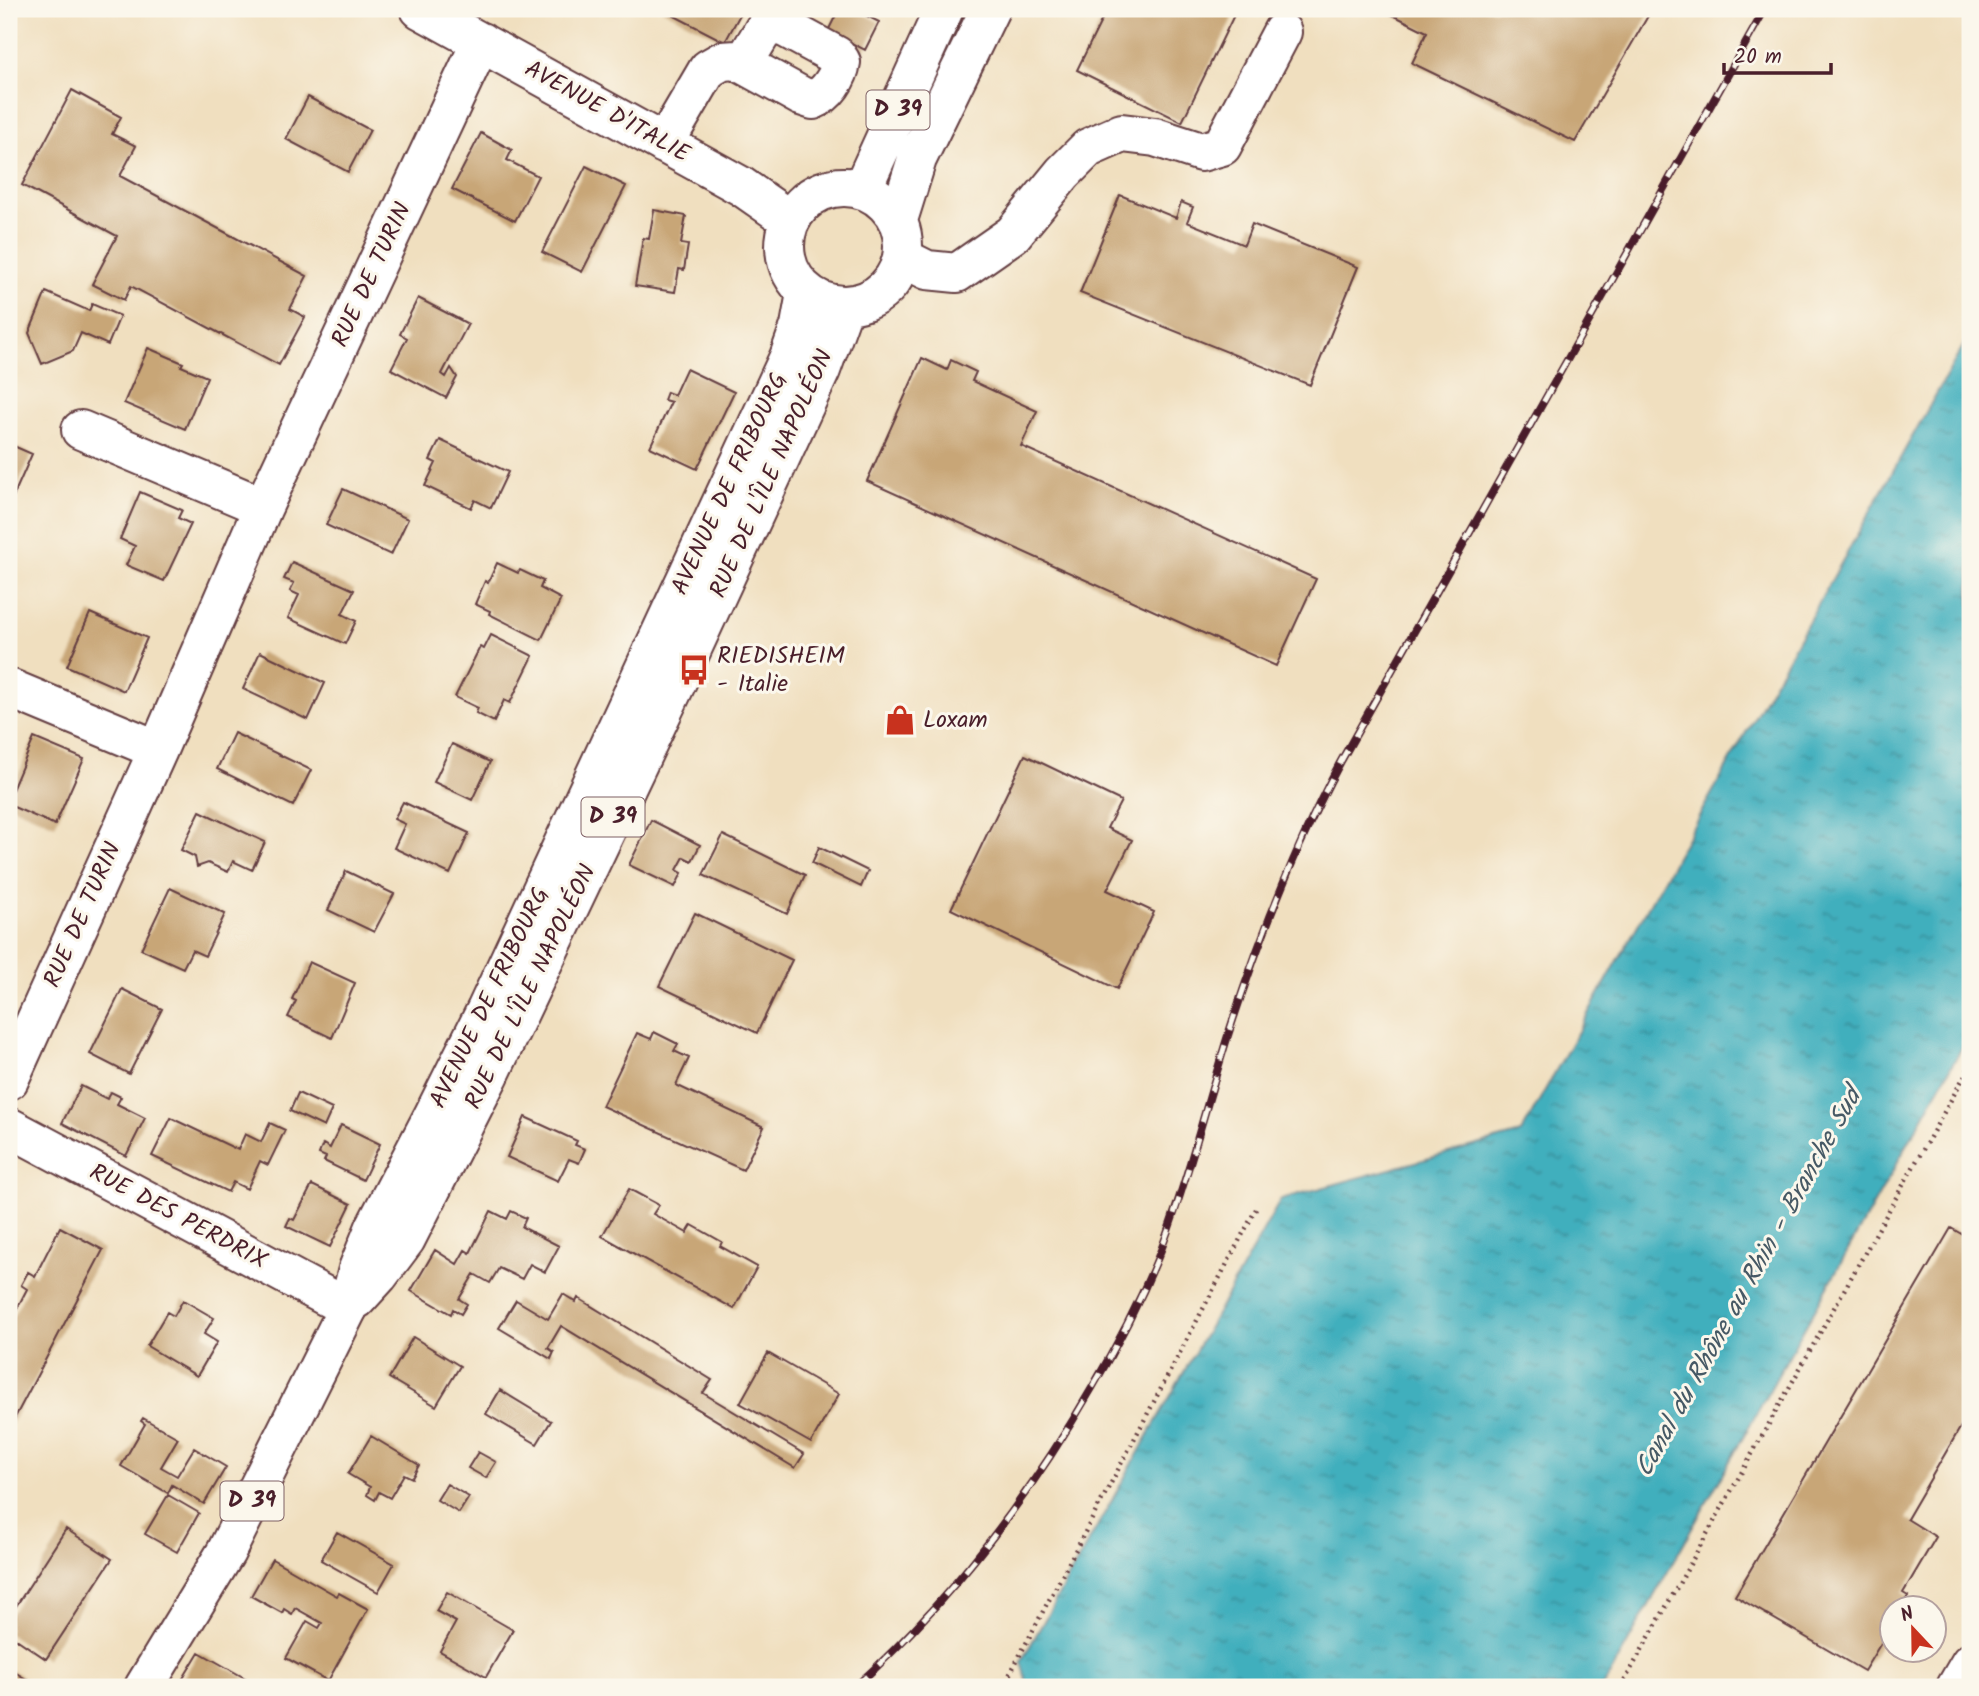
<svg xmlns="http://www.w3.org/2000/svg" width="1979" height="1696" viewBox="0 0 1979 1696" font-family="Kalam,sans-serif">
	<defs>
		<pattern id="water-ripples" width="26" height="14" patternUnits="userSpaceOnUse" patternTransform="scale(1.75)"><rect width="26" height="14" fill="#40afbd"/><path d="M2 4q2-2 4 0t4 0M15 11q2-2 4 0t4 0" fill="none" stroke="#388e9a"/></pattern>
	</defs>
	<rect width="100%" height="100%" fill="#fbf7ec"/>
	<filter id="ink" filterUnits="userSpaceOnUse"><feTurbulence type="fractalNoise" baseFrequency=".0143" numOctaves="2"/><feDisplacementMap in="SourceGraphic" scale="14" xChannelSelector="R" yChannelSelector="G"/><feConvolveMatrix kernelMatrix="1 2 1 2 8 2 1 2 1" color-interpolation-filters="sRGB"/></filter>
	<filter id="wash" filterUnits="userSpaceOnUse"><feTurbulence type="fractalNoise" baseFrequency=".00686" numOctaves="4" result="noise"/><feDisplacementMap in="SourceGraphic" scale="28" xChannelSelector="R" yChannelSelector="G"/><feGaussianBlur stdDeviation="1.57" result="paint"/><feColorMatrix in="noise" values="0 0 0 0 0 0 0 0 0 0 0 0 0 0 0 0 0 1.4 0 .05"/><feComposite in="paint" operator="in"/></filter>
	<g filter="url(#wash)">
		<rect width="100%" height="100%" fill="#f0dfbf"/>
		<path fill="url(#water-ripples)" stroke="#456774" stroke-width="2" d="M 1970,334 L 1970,1033 L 1603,1687 L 1028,1687 L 1021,1662 L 1281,1199 L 1521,1133 Z"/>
		<g id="blocks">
			<path fill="#c8a677" d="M 661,9 L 743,9 L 725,42 Z
				M 839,9 L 853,9 L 879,22 L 865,50 L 828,31 Z
				M 1107,9 L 1237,9 L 1182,122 L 1077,70 Z
				M 1381,9 L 1652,9 L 1575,142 L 1412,63 L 1427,32 Z
				M 72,90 L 121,117 L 112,134 L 136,146 L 120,176 L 307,276 L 290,309 L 305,317 L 279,365 L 131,286 L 124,300 L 92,284 L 117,236 L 22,185 Z
				M 308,97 L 370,130 L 348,172 L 286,139 Z
				M 481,133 L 512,150 L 507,160 L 538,176 L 515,221 L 452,189 Z
				M 586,166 L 626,186 L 582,272 L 542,252 Z
				M 1120,195 L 1176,218 L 1181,202 L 1193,207 L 1187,222 L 1244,245 L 1252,224 L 1358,267 L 1310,385 L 1080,293 Z
				M 654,210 L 686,216 L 681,244 L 688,245 L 684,270 L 679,269 L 675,292 L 635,286 L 643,238 L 649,239 Z
				M 46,292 L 89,311 L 92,304 L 120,316 L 108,345 L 81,333 L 73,351 L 42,364 L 29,333 Z
				M 418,298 L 468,324 L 442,374 L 446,377 L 451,368 L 457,377 L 446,398 L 391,369 L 407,338 L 400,334 Z
				M 148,348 L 183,363 L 181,366 L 207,377 L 185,429 L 124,403 Z
				M 922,358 L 947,370 L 951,360 L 976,372 L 972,381 L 1037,411 L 1021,446 L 1316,579 L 1276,666 L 867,481 Z
				M 686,369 L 734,392 L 697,469 L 650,447 L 671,402 L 664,400 L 667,392 L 674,395 Z
				M 440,440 L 508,472 L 491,508 L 475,500 L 471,508 L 425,486 L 436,463 L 430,460 Z
				M 9,444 L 32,454 L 9,506 Z
				M 343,489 L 408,519 L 391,555 L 326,525 Z
				M 140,492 L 182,510 L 178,518 L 191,524 L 164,581 L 126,565 L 135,546 L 120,539 Z
				M 292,562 L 354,590 L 342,614 L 356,621 L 345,644 L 288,618 L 299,595 L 290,591 L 294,583 L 284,579 Z
				M 497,563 L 518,573 L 520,570 L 543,581 L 540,588 L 561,599 L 541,640 L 489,614 L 490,611 L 475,604 L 485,581 L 488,583 Z
				M 90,613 L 147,638 L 124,691 L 67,666 Z
				M 491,635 L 533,656 L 510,703 L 504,700 L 494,722 L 476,713 L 478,708 L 455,697 L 480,647 L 484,649 Z
				M 260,652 L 325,683 L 308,720 L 243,689 Z
				M 234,733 L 311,770 L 293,806 L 217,769 Z
				M 34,738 L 84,759 L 55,825 L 9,805 L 9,797 Z
				M 452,744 L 490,762 L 472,800 L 434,782 Z
				M 1025,755 L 1121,801 L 1107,828 L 1132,840 L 1107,890 L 1154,912 L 1117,989 L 951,909 Z
				M 403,802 L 469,833 L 450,874 L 394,848 L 405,824 L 394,819 Z
				M 200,811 L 265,842 L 252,870 L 233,861 L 228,872 L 208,863 L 197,867 L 195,857 L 181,850 Z
				M 651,820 L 700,845 L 692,861 L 684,857 L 677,870 L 682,873 L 675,887 L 629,865 Z
				M 723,835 L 805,875 L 787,914 L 703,875 Z
				M 819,847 L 868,871 L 861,887 L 812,863 Z
				M 346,871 L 394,894 L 374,932 L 328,910 Z
				M 170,888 L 225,914 L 205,956 L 192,950 L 183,968 L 141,949 Z
				M 695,913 L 792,960 L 757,1033 L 659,986 Z
				M 309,962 L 355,983 L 332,1038 L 288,1017 L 296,1001 L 292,999 Z
				M 122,989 L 162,1009 L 129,1074 L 90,1054 Z
				M 654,1032 L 678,1044 L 674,1051 L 689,1058 L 676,1085 L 764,1127 L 743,1170 L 602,1106 L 637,1033 L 651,1039 Z
				M 81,1086 L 107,1099 L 111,1092 L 121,1097 L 117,1104 L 145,1118 L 126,1156 L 62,1123 Z
				M 298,1093 L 332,1109 L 324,1127 L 290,1111 Z
				M 525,1117 L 577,1141 L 575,1145 L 585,1149 L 579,1163 L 569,1159 L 558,1181 L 507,1157 Z
				M 171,1118 L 238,1150 L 245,1134 L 261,1142 L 270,1123 L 285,1130 L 268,1165 L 260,1161 L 247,1189 L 233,1182 L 228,1192 L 152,1156 Z
				M 341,1125 L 380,1144 L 363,1180 L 324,1161 L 326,1157 L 319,1154 L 323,1144 L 330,1148 Z
				M 312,1185 L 351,1204 L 330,1247 L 286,1226 L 290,1218 L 294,1220 Z
				M 629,1189 L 659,1205 L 653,1214 L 687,1233 L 692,1225 L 722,1242 L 720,1246 L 757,1267 L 734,1309 L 602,1236 Z
				M 491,1211 L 507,1219 L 511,1211 L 526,1218 L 522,1227 L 559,1246 L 545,1272 L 530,1264 L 522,1279 L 499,1268 L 490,1283 L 474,1274 L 459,1299 L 467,1304 L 461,1314 L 453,1309 L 451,1314 L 411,1291 L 435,1250 L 457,1264 L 465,1250 L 470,1253 Z
				M 60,1227 L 103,1250 L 9,1429 L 9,1324 L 27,1289 L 21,1285 L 28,1272 L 35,1276 Z
				M 1951,1228 L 1970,1239 L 1970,1411 L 1907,1519 L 1936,1537 L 1903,1593 L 1908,1596 L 1901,1608 L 1892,1608 L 1892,1625 L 1864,1671 L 1735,1596 Z
				M 563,1294 L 576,1302 L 578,1298 L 712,1380 L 703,1393 L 804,1454 L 795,1468 L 561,1326 L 548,1348 L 554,1352 L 551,1359 L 499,1328 L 516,1300 L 548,1319 Z
				M 183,1300 L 214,1318 L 204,1334 L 217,1342 L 197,1376 L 147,1346 L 167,1312 L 174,1316 Z
				M 413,1337 L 460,1366 L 436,1406 L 389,1378 Z
				M 768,1353 L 839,1394 L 811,1443 L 740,1403 Z
				M 500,1390 L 551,1421 L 537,1444 L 486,1414 Z
				M 143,1418 L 178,1438 L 161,1467 L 177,1476 L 194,1448 L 226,1467 L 204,1504 L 172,1485 L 168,1493 L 121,1466 L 145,1424 L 141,1421 Z
				M 371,1436 L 419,1465 L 412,1478 L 404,1474 L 390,1498 L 379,1492 L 375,1500 L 367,1495 L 370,1487 L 348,1474 Z
				M 478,1452 L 496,1462 L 486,1478 L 468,1468 Z
				M 447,1484 L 469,1497 L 459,1513 L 437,1500 Z
				M 168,1495 L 199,1513 L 177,1552 L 145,1534 Z
				M 66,1529 L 112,1559 L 46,1659 L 9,1634 L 9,1617 Z
				M 337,1532 L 394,1564 L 378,1592 L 321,1560 Z
				M 272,1559 L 337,1596 L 339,1593 L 368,1609 L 328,1681 L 286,1658 L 307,1621 L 319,1628 L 322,1623 L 295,1608 L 292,1614 L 284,1609 L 282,1613 L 251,1596 Z
				M 447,1592 L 513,1630 L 486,1677 L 440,1651 L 456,1622 L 436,1611 Z
				M 199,1652 L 236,1673 L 261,1687 L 183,1687 L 179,1685 Z
				M 9,1669 L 18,1674 L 39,1687 L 11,1687 L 13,1683 L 9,1681 Z"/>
		</g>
	</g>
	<g filter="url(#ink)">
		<use href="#blocks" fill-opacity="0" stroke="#633c41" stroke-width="2"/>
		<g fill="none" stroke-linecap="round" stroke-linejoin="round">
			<g stroke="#633c41" stroke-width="42">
				<path id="minor" d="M 420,9 L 741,186 L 790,220
					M 664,144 L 708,69 L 722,61 L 737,60 L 743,64 L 801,96 L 813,100 C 827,95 839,77 841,62 L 837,56 L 780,25 L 764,29 L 743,64
					M 903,258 L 927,270 L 957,273 L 1013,234 L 1063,173 L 1088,148 L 1122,133 L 1155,137 L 1201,152 L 1222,146 L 1282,32
					M 81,430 L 263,507
					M 9,688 L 158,750
					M 9,1080 L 158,750 L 263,507 L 481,42
					M 9,1127 L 348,1308
					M 1956,1687 L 1970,1663"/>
			</g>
			<g stroke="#633c41" stroke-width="42">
				<path id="major" d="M785 246a59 59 0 1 1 118 0a59 59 0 1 1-118 0Z
					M 862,189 L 944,9
					M 898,220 L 917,159 L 990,9
					M 357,1299 L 379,1275 L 406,1239 L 489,1076 L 674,688 L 821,370 L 844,306
					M 144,1687 L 226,1552 L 348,1308 L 358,1269 L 375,1227 L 433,1116 L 486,1010 L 789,357 L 800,326 L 806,293"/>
			</g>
			<path stroke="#633c41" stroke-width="4.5" stroke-dasharray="2 5" stroke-linecap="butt" d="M 1003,1687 L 1256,1209
				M 1621,1687 L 1970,1066"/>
			<use href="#minor" stroke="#fff" stroke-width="38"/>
			<use href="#major" stroke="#fff" stroke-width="38"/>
			<g stroke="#4a1f2b" stroke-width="8">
				<path id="rail" d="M 9,20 L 13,9
					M 855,1687 C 950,1601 1028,1499 1092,1388 C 1118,1344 1142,1297 1161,1250 C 1189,1177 1207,1100 1231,1026 C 1261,935 1295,846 1341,761 L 1765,9"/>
			</g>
			<use href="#rail" stroke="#fbf7ec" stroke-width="5" stroke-dasharray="16" stroke-linecap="butt"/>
		</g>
	</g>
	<defs>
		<g id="bus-bare" transform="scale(2.415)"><path d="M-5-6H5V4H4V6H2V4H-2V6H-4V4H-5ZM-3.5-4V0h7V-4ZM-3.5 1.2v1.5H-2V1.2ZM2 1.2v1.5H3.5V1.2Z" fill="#c8321e" stroke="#fbf7ec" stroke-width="2.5" paint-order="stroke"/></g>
		<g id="shop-bare" transform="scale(2.415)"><path d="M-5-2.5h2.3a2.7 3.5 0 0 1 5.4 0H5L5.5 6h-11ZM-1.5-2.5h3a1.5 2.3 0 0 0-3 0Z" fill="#c8321e" stroke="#fbf7ec" stroke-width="2.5" paint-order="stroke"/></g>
	</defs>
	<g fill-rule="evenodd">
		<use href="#bus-bare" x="694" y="670"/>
		<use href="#shop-bare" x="900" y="720"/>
	</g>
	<g text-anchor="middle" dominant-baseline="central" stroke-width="6" stroke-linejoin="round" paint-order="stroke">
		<g fill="#fbf7ec" stroke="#7f6065" stroke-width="2">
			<rect x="866.5" y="90.5" width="63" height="39" rx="5"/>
			<rect x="581.5" y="797.5" width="63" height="39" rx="5"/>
			<rect x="220.5" y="1481.5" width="63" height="39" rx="5"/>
		</g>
		<g font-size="23" font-weight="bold" fill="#4a1f2b">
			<text x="898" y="110">D 39</text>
			<text x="613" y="817">D 39</text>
			<text x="252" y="1501">D 39</text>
		</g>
		<g font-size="24" fill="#4a1f2b" stroke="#fbf7ec">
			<text transform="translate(607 112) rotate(29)">AVENUE D'ITALIE</text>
			<text transform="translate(372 275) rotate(-65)">RUE DE TURIN</text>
			<text transform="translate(772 474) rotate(-66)">RUE DE L'ÎLE NAPOLÉON</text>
			<text transform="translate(730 484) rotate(-65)">AVENUE DE FRIBOURG</text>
			<text transform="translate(83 915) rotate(-66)">RUE DE TURIN</text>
			<text transform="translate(531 987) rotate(-64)">RUE DE L'ÎLE NAPOLÉON</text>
			<text transform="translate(490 998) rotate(-64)">AVENUE DE FRIBOURG</text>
			<text transform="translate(178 1217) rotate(28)">RUE DES PERDRIX</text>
		</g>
		<g font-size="24" fill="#4a1f2b" stroke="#fbf7ec" text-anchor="start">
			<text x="717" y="656">RIEDISHEIM<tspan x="717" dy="28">- Italie</tspan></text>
			<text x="923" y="720">Loxam</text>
		</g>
		<g font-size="26" font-style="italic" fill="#465965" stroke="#fbf7ec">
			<text transform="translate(1749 1283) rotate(-61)">Canal du Rhône au Rhin - Branche Sud</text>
		</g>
	</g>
	<rect width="1979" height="1696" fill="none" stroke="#fbf7ec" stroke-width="35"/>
	<g transform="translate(1913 1629) rotate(338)"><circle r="33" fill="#fbf7ec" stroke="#b4a19f" stroke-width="2"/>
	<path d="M0-5L12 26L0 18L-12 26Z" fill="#c8321e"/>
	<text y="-10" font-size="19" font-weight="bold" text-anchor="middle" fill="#4a1f2b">N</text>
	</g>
	<path d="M1724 63v10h107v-10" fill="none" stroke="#4a1f2b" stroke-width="3.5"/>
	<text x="1734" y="63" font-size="21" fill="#4a1f2b" stroke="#fbf7ec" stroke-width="5" paint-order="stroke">20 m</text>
</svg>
